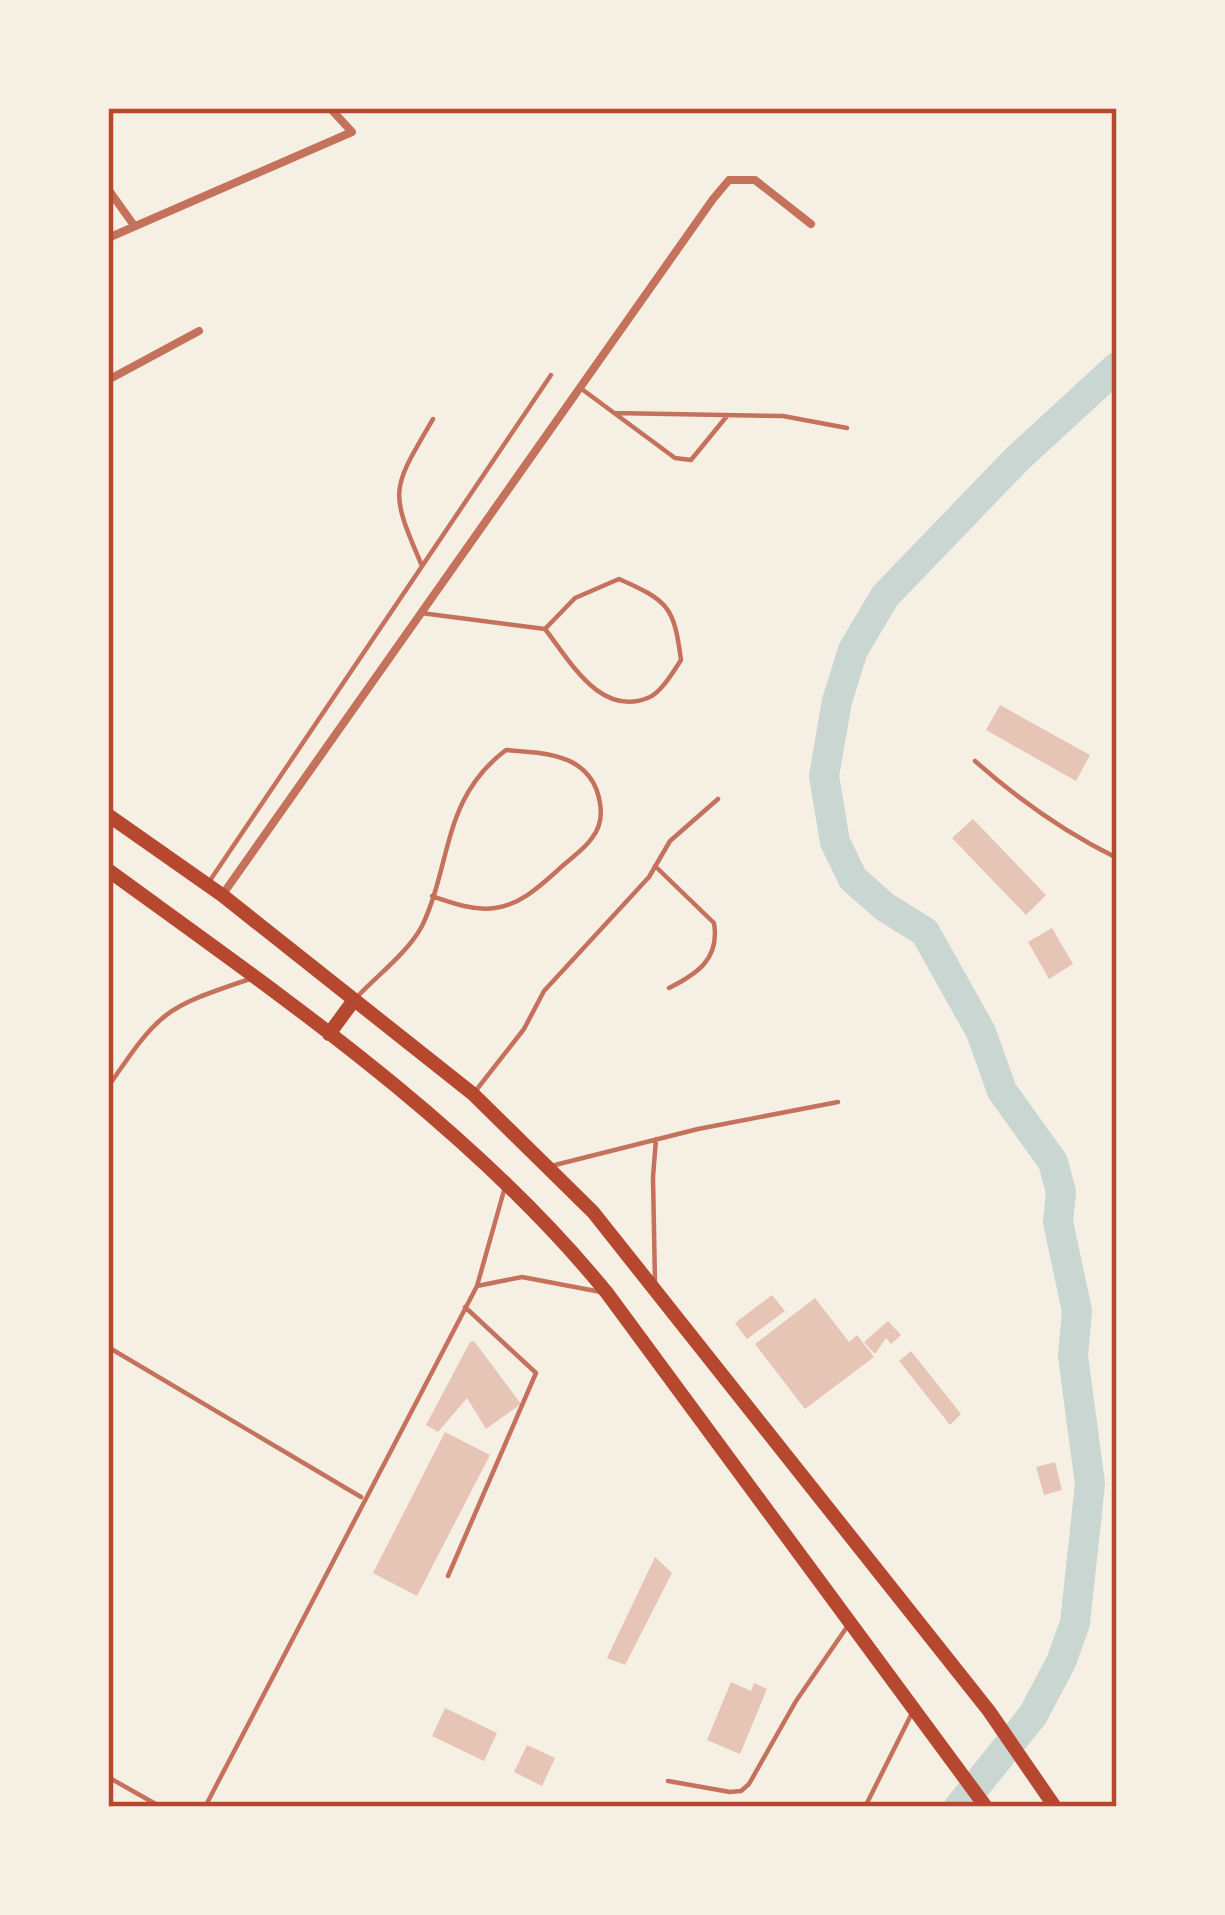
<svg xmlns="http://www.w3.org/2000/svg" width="1225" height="1915" viewBox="0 0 1225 1915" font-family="Mulish,sans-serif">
	<rect width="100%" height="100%" fill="#f6efe4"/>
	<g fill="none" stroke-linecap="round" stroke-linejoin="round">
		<path stroke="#c9d6d2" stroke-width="30" d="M 959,1807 L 1033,1715 L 1061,1662 L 1075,1623 L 1090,1484 L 1073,1356 L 1077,1311 L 1058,1222 L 1061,1192 L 1053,1162 L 1002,1091 L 981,1032 L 925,932 L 885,907 L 853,879 L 835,842 L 824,776 L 837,701 L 853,650 L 885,596 L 1017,459 L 1117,367"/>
	</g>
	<path fill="#e6c5b7" d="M 1000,705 L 1090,755 L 1076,781 L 986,730 Z
		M 973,819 L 1046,895 L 1026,915 L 952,838 Z
		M 1052,928 L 1073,964 L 1049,979 L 1028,942 Z
		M 772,1295 L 785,1311 L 747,1339 L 735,1323 Z
		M 815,1298 L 849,1342 L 857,1335 L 874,1357 L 805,1409 L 755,1344 Z
		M 888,1321 L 901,1335 L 891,1344 L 886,1338 L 875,1354 L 864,1342 Z
		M 474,1341 L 521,1404 L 486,1429 L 467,1398 L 438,1432 L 426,1425 L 470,1342 Z
		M 911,1351 L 961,1414 L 950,1425 L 899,1361 Z
		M 445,1432 L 490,1455 L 417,1596 L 373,1573 Z
		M 1055,1462 L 1062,1490 L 1044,1495 L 1036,1467 Z
		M 655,1557 L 672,1573 L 625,1665 L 607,1658 Z
		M 731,1682 L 751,1691 L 754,1683 L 767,1689 L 740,1754 L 707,1740 Z
		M 445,1708 L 497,1733 L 484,1761 L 432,1736 Z
		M 527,1745 L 555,1758 L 542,1786 L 514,1772 Z"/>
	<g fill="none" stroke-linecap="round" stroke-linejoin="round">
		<path stroke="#c5725c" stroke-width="4.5" d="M 579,387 L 675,458 L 691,460 L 727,416
			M 614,413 L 783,416 L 847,428
			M 422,566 C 389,489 391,491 433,419
			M 421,613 L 545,629 L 575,598 L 619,579 C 669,601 674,607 681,660 C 673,672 662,691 650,697 C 601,719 570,661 545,629
			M 975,761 C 1019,800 1064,832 1117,858
			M 655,866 L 714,923 C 720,959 697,974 669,988
			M 209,882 L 551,375
			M 358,996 C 378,975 409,951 422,926 C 452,863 442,798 506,750 C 547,753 592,754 600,803 C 602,815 600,828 592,838 C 584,850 568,860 558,870 C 540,886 520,905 495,908 C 474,911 452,903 432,896
			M 108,1087 C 160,1011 163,1008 250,979
			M 474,1093 L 524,1029 L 544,991 L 649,877 L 670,841 L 718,799
			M 551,1166 L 698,1129 L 838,1102
			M 655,1283 L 653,1177 L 656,1139
			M 477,1286 L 522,1277 L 601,1292
			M 108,1347 L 361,1497
			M 448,1576 L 536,1373 L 465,1307
			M 108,1777 L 161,1807
			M 668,1781 L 730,1792 L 741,1791 L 749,1784 L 796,1701 L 849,1624
			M 205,1807 L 477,1286 L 505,1187
			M 865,1807 L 913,1711"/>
		<path stroke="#c5725c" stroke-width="8" d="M 108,189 L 133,224
			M 108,238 L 352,132 L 330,108
			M 108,380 L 199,331
			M 223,894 L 713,199 L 729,180 L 755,180 L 811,224"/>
		<path stroke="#b5482f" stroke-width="14" d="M 108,815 L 222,895 L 473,1094 L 593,1212 L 989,1711 L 1055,1807
			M 108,870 C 281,996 471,1126 607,1293 L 986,1807
			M 329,1034 L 354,1000"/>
	</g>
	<rect width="1225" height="1915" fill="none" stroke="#f6efe4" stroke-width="222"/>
	<rect x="111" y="111" width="1003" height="1693" fill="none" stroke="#b5482f" stroke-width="4.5"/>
</svg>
